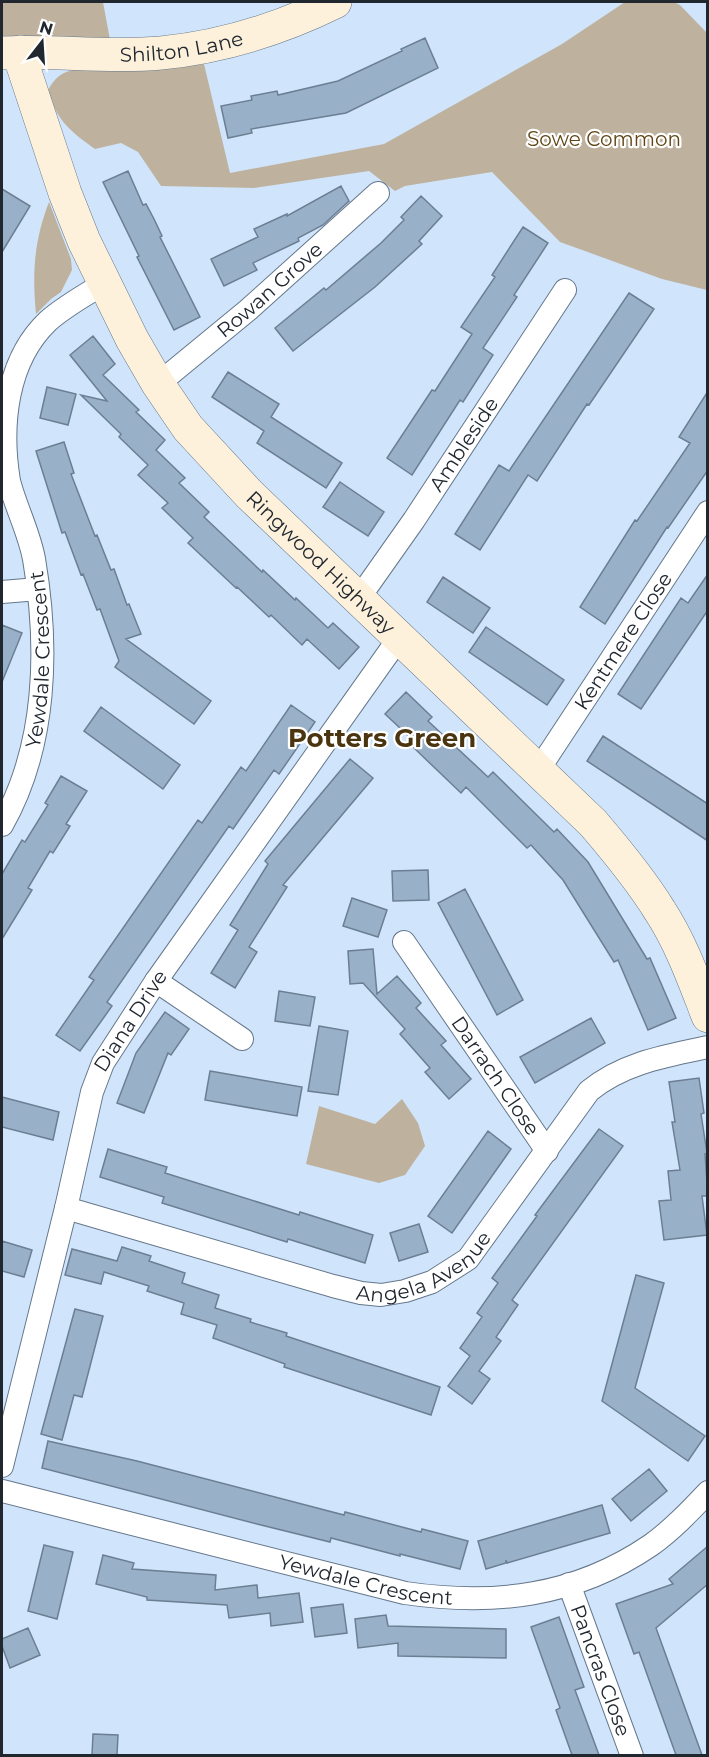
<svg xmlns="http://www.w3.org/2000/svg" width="709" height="1757" viewBox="0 0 709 1757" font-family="Montserrat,sans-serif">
	<rect width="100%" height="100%" fill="#d0e5fb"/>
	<path fill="#beb29f" d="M 2,2 L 103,2 L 110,40 L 2,43 Z
		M 625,2 L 674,2 L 680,5 L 707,33 L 707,290 L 662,279 L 560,242 L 492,172 L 405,186 L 395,191 L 369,171 L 254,188 L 161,186 L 138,152 L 121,143 L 95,149 C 70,131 56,120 48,90 C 55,78 60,73 73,70 L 151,70 L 204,64 L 230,173 L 384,144 L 562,44 Z
		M 49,202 L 71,259 L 72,270 L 61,292 L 51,299 L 36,314 C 32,273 34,241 49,202 Z
		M 402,1099 L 418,1123 L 425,1146 L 405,1175 L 379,1183 L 306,1164 L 319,1106 L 375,1124 Z"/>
	<path fill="#99b0c9" stroke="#6c7f92" stroke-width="1.5" d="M 425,38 L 438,68 L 346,113 L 251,129 L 252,133 L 228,138 L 221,106 L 252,100 L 251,96 L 277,91 L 278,95 L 338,81 L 402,51 L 401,49 Z
		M 128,171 L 143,205 L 146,204 L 154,219 L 162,236 L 160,237 L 200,317 L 174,330 L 137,257 L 139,256 L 103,182 Z
		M 341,186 L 349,201 L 323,225 L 298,238 L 299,241 L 253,263 L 257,270 L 224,286 L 211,259 L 258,237 L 254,229 L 287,214 L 287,216 Z
		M 2,189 L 30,206 L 2,252 Z
		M 421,196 L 442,216 L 419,241 L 422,244 L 375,287 L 293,351 L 275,328 L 324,288 L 326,290 L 381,243 L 404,220 L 401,217 Z
		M 523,227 L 548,243 L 514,295 L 517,297 L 483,348 L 493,355 L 463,402 L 460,400 L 412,475 L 387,458 L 432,390 L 435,391 L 472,334 L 461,327 L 495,277 L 492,275 Z
		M 629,293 L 654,309 L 589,405 L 587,404 L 537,481 L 528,475 L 480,550 L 455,534 L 499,465 L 509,471 Z
		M 93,336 L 115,364 L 103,375 L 139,410 L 136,412 L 165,440 L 156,450 L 185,478 L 179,483 L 209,512 L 204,517 L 262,572 L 263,570 L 295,600 L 296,598 L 328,628 L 333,623 L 359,647 L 339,669 L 307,639 L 302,645 L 271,615 L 269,617 L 237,587 L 236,588 L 188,543 L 193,538 L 162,508 L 168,503 L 138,475 L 148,465 L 119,437 L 121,434 L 81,395 L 107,401 L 70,355 Z
		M 228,372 L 279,404 L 271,417 L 342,463 L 326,488 L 257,443 L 264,431 L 212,397 Z
		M 47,387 L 76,394 L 68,425 L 40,418 Z
		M 708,391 L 708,470 L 668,528 L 667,527 L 605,624 L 580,607 L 635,520 L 637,521 L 690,443 L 679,437 Z
		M 64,442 L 74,473 L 71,474 L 95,536 L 97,535 L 111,570 L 114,569 L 127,605 L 129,604 L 141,634 L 126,639 L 211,701 L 194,724 L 115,667 L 119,661 L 100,609 L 97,610 L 83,574 L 81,575 L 65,532 L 62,533 L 36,451 Z
		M 340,482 L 384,512 L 368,536 L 323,507 Z
		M 708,574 L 708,610 L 641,709 L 618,694 L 681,598 L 688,603 Z
		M 443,577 L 490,608 L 473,633 L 427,602 Z
		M 2,625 L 22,633 L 2,682 Z
		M 486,627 L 564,680 L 547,705 L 469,652 Z
		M 406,692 L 432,717 L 428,721 L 488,777 L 493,772 L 554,832 L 557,829 L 588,862 L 647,959 L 650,958 L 676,1018 L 648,1030 L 618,960 L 614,962 L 563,880 L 531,845 L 527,848 L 466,787 L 461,793 L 414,748 L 417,744 L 385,714 Z
		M 291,705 L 315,722 L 279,774 L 274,770 L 233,829 L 229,826 L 107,1002 L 112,1006 L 80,1051 L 56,1035 L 94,980 L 89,977 L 198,820 L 202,823 L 241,767 L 246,771 Z
		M 101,707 L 180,765 L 163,789 L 84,731 Z
		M 603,736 L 708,804 L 708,841 L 587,761 Z
		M 350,759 L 373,778 L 283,885 L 287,887 L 249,947 L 257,952 L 235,988 L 211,973 L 238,930 L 230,925 L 268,864 L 265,861 Z
		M 61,776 L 87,791 L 66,824 L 70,826 L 53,853 L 50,851 L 28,888 L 32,890 L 2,939 L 2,874 L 22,840 L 25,842 L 48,805 L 45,803 Z
		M 428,870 L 429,900 L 393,901 L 392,871 Z
		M 465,889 L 523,1000 L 497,1015 L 438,903 Z
		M 352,898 L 387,910 L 378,937 L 343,926 Z
		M 373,949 L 377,994 L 397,976 L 421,1003 L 416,1008 L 446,1041 L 441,1045 L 471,1079 L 449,1099 L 425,1072 L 430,1068 L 400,1034 L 405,1029 L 363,983 L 350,984 L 348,951 Z
		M 279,991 L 315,997 L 310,1026 L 275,1021 Z
		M 165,1012 L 189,1029 L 171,1055 L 168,1053 L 144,1113 L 117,1103 L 136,1053 Z
		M 591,1018 L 605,1043 L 535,1083 L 520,1057 Z
		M 319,1026 L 348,1031 L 338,1095 L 308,1091 Z
		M 210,1071 L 302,1087 L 297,1116 L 205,1100 Z
		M 699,1078 L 704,1113 L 701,1114 L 707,1153 L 705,1154 L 708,1196 L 702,1196 L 707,1235 L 664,1240 L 659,1201 L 671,1200 L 668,1171 L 680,1170 L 672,1122 L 675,1122 L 669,1082 Z
		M 2,1097 L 59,1112 L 53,1140 L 2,1127 Z
		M 599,1129 L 623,1146 L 512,1300 L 518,1305 L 496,1337 L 501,1341 L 479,1371 L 490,1379 L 472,1404 L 448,1386 L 470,1356 L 460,1348 L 482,1317 L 477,1313 L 498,1283 L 492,1278 L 537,1216 L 535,1215 Z
		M 488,1131 L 511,1149 L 452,1233 L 428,1216 Z
		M 108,1149 L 167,1167 L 165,1173 L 299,1215 L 300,1212 L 373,1235 L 365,1263 L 288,1239 L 287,1242 L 162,1203 L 164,1197 L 100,1177 Z
		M 419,1224 L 428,1252 L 399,1261 L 390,1233 Z
		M 2,1241 L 32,1250 L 24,1277 L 2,1271 Z
		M 122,1247 L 151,1256 L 149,1261 L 185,1273 L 182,1283 L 219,1295 L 215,1308 L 251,1319 L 250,1322 L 287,1333 L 286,1336 L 440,1387 L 431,1415 L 284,1367 L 285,1364 L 213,1338 L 217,1325 L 181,1314 L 184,1303 L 147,1291 L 149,1286 L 104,1272 L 101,1284 L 65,1275 L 72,1249 L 117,1261 Z
		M 636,1275 L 664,1283 L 635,1388 L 705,1436 L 688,1461 L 602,1401 Z
		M 75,1309 L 103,1316 L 82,1397 L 74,1395 L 62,1440 L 41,1434 Z
		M 48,1441 L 137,1461 L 344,1515 L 345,1512 L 421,1532 L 422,1529 L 468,1541 L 460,1569 L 400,1554 L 400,1556 L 331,1538 L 330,1542 L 261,1525 L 42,1468 Z
		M 649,1469 L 667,1491 L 631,1521 L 612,1499 Z
		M 602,1505 L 610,1533 L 507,1563 L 506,1560 L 506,1563 L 486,1569 L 478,1541 Z
		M 44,1545 L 73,1552 L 57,1619 L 28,1611 Z
		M 708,1546 L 708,1584 L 656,1628 L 702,1755 L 676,1755 L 639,1652 L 634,1654 L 616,1604 L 673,1584 L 669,1579 Z
		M 103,1555 L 134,1563 L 132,1569 L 216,1575 L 215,1590 L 257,1585 L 258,1598 L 299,1593 L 303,1622 L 271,1626 L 270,1613 L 229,1618 L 227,1605 L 147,1600 L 147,1597 L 96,1584 Z
		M 343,1604 L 347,1633 L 315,1637 L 311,1608 Z
		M 386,1615 L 388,1626 L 506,1629 L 506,1658 L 398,1656 L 398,1643 L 358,1648 L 355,1619 Z
		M 559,1617 L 584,1687 L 575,1690 L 599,1755 L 572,1755 L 556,1710 L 560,1708 L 531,1627 Z
		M 28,1628 L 40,1655 L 10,1668 L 2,1646 L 2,1639 Z
		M 93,1734 L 118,1735 L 117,1755 L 92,1755 Z"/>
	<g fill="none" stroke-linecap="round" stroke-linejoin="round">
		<g stroke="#65778b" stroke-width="24">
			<g id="street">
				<path id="s1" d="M 158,384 L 248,310 L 378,193"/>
				<path d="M 2,592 L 38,589"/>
				<path id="s2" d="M 359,598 L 414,520 L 565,290"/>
				<path id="s3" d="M 539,769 L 708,512"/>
				<path id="s4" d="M 2,825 C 47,746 49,647 34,559 C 29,532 16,508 9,481 C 0,426 6,361 48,321 C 65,306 85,295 105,283"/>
				<path id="s5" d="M 404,942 L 547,1151"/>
				<path d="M 156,981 L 242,1039"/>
				<path id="s6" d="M 66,1208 L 333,1286 L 361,1293 L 381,1295 L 405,1291 L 432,1282 L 468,1259 L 589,1091 C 623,1063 665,1056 708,1047"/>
				<path id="s7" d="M 2,1466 L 66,1208 L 92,1092 L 103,1063 L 156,981 L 399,638"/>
				<path id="s8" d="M 2,1491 L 405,1593 C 493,1606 575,1597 651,1545 C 672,1530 690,1511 708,1492"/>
				<path id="s9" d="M 569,1584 L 632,1756"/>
			</g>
		</g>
		<g stroke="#65778b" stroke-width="34">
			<g id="secondary">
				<path id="s10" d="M 20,52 L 22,63 L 65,193 L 84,241 L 132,339 L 158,384 L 188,428 L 249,494 L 593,823 C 617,851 641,880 660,911 C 681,943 694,980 708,1016"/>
				<path id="s11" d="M 2,53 C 54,50 108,58 161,53 C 222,47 280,29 335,2"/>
			</g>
		</g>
		<use href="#street" stroke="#fff" stroke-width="22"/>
		<use href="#secondary" stroke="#fdf1dc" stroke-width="33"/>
	</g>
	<g text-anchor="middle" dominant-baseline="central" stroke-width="4.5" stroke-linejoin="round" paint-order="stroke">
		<g font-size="20" fill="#20272f" stroke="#fff">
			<text stroke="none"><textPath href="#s11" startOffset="180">Shilton Lane</textPath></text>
			<text stroke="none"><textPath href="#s1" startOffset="146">Rowan Grove</textPath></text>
			<text stroke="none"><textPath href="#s2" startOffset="186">Ambleside</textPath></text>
			<text stroke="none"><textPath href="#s10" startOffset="603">Ringwood Highway</textPath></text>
			<text stroke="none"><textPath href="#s3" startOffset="153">Kentmere Close</textPath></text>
			<text stroke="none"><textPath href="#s4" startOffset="172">Yewdale Crescent</textPath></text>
			<text stroke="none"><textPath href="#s7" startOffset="466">Diana Drive</textPath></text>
			<text stroke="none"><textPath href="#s5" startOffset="162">Darrach Close</textPath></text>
			<text stroke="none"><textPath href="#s6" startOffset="378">Angela Avenue</textPath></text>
			<text stroke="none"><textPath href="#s8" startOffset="375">Yewdale Crescent</textPath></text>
			<text stroke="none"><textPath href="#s9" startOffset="92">Pancras Close</textPath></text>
		</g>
		<g font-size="20" fill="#614615" stroke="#fff">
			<text x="604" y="139">Sowe Common</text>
		</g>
		<g font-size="26" font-weight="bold" fill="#4a3510" stroke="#fff">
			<text x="382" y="738">Potters Green</text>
		</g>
	</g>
	<rect width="709" height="1757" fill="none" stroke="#20272f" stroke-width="6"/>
	<g transform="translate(42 42) rotate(17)" stroke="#ffffff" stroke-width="4.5" paint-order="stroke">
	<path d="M0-4.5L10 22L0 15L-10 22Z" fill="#20272f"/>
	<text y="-9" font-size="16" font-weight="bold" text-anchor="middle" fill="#20272f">N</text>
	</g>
</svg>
